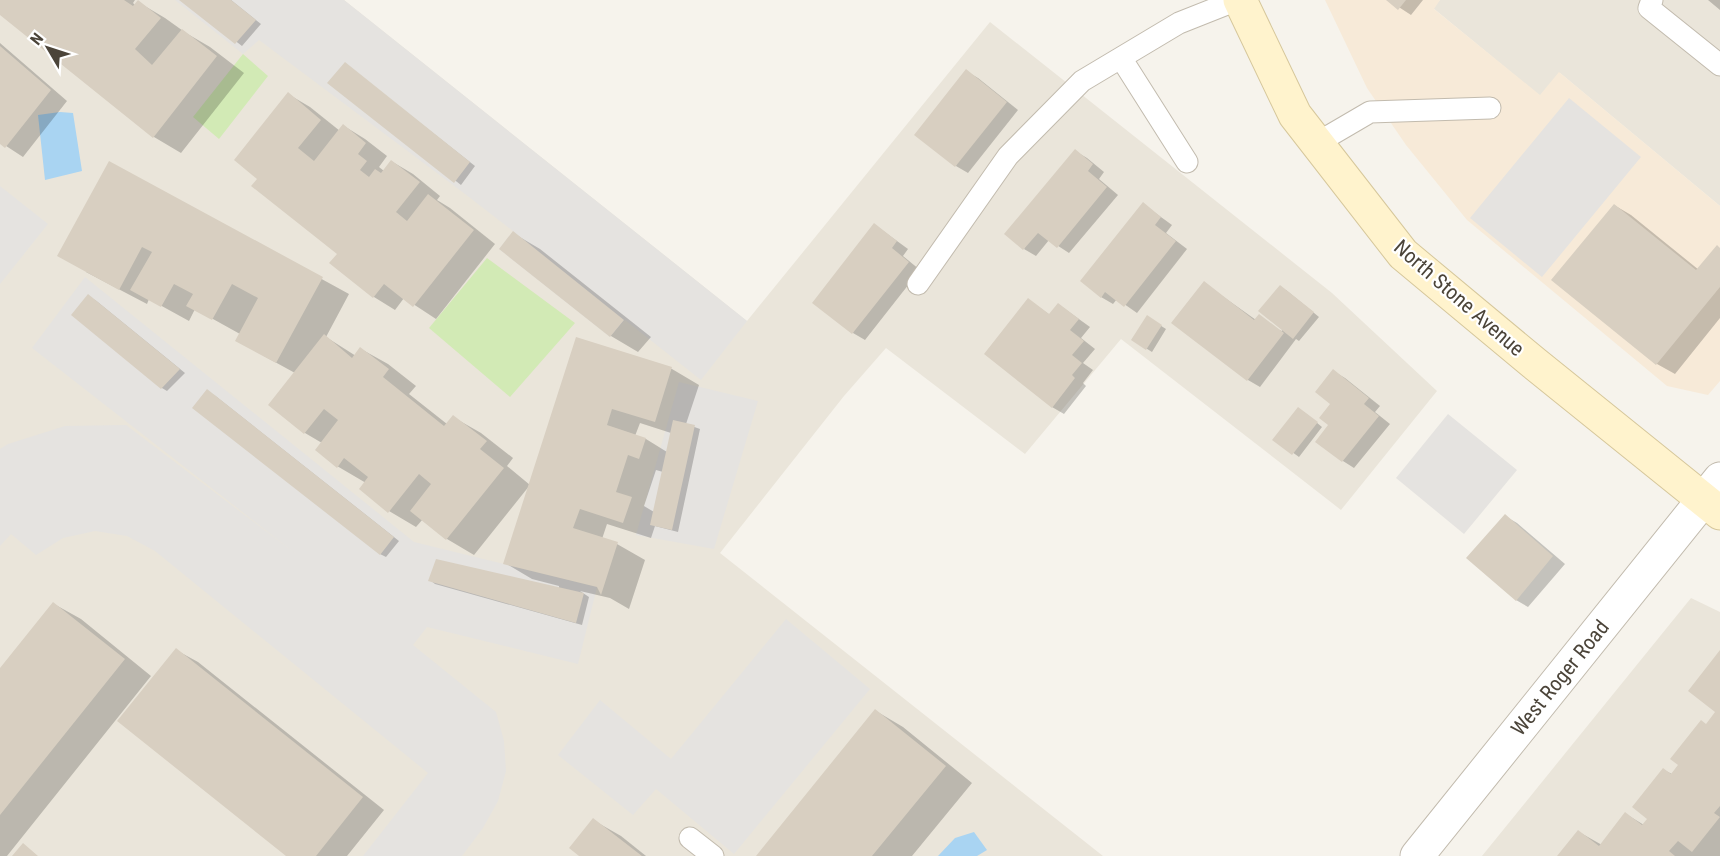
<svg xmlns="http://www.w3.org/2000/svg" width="1720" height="856" viewBox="0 0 1720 856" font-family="'Roboto Condensed',sans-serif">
	<rect width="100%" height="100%" fill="#f6f3ec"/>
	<path fill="#eae5da" d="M 0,0 L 344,0 L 747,321 L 990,22 L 1332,293 L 1437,391 L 1341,510 L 1121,339 L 1025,454 L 886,348 L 844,396 L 720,553 L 1103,856 L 0,856 Z
		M 1440,0 L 1720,0 L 1720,206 L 1560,73 L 1540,96 L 1433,8 Z
		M 1691,598 L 1720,612 L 1720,856 L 1482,856 Z"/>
	<path fill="#f7ead8" d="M 1325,0 L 1440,0 L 1434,9 L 1540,95 L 1559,72 L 1720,206 L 1720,381 L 1708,395 L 1667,386 L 1467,220 L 1406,145 L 1367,88 Z"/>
	<path fill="#d2eab5" d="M 243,54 L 268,76 L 219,139 L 193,117 Z
		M 487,258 L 575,323 L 510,397 L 429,328 Z"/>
	<path fill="#e5e3e0" d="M 175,0 L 344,0 L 747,321 L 701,380 L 625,320 L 610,337 L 499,249 L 513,231 L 465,194 L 259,40 L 243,54 Z
		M 1569,98 L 1641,157 L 1542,277 L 1470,218 Z
		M 0,186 L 48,224 L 0,284 Z
		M 85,277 L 414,542 L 597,587 L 578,664 L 427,627 L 413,645 L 496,712 L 504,741 L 506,771 L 498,801 L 483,828 L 462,856 L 363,856 L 428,773 L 155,551 L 127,536 L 95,531 L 63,538 L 36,555 L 11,534 L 0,546 L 0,449 L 8,444 L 65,426 L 126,425 L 300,557 L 32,348 Z
		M 679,382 L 758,401 L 714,549 L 636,535 Z
		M 1448,414 L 1517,470 L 1464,534 L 1396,478 Z
		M 786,619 L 870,689 L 734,854 L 656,789 L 633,815 L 558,755 L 600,700 L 671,759 Z"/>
	<path fill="#a9d4f2" d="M 60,112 L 73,113 L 82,171 L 45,180 L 38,115 Z
		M 974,832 L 987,850 L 977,856 L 938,856 L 955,838 Z"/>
	<path fill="#0003" fill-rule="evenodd" d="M 0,0 L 135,0 L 133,3 L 135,5 L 138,2 L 165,18 L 186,33 L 210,47 L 244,73 L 181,153 L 154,137 L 0,13 Z
		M 182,0 L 231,0 L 261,24 L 242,46 Z
		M 1388,0 L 1423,0 L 1411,15 Z
		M 1708,0 L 1720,0 L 1720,10 Z
		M 0,43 L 67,101 L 23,157 L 0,142 Z
		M 345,64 L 475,166 L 461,185 L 329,82 Z
		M 966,71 L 978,78 L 1018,110 L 968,173 L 956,166 Z
		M 288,94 L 310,107 L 340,131 L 344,126 L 365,139 L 387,156 L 379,167 L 384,171 L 391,161 L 413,174 L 440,196 L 437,200 L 450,208 L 495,244 L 436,319 L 404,298 L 395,310 L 374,297 L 339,254 L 259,179 Z
		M 1075,151 L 1087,158 L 1104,172 L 1099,179 L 1118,195 L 1069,253 L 1049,240 L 1036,256 L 1024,249 Z
		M 110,163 L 349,294 L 326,337 L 356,356 L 361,349 L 388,364 L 416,386 L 409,394 L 447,424 L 453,417 L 481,433 L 513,458 L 507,466 L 530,485 L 577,339 L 672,369 L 699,385 L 686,424 L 700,429 L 678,532 L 655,526 L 651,538 L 607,524 L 602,539 L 617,544 L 645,560 L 629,609 L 610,598 L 580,591 L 589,597 L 582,625 L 435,584 L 430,580 L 559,588 L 559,586 L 532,579 L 505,563 L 530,485 L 474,555 L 447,539 L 423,519 L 416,527 L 389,511 L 366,483 L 337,466 L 322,443 L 305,433 L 295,373 L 264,356 L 240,334 L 195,309 L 189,321 L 149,299 L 147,304 L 86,272 ZM 640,423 L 671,433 L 667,452 L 646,439 L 635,436 ZM 656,470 L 663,472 L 654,512 L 644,506 Z
		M 1143,204 L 1172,225 L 1166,233 L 1187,249 L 1137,313 L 1117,299 L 1113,304 L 1101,297 Z
		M 1614,205 L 1631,215 L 1699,270 L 1720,249 L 1720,318 L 1675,374 L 1657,364 L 1554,280 Z
		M 875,225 L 908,249 L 903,256 L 920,270 L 865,340 L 853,333 Z
		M 513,233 L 540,249 L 651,337 L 638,352 L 611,336 L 501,249 Z
		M 1204,283 L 1256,320 L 1282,331 L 1286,290 L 1319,317 L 1299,341 L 1296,339 L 1260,387 L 1248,380 L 1174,323 Z
		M 94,299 L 185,373 L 167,391 L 162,388 Z
		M 1029,300 L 1050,315 L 1058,304 L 1090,327 L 1081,338 L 1095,349 L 1083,363 L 1093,370 L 1083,383 L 1086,386 L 1064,414 L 1052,407 Z
		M 1147,317 L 1166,329 L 1152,352 L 1133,340 Z
		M 1333,371 L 1345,378 L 1380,406 L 1375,412 L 1390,424 L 1354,468 L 1343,461 L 1330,424 Z
		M 213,394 L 399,541 L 386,557 L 380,554 Z
		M 1304,412 L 1322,427 L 1299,457 L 1274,439 Z
		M 1505,516 L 1517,523 L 1565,564 L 1528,607 L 1516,600 Z
		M 54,604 L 81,619 L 151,676 L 7,856 L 0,856 L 0,671 Z
		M 176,650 L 198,662 L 384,810 L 347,856 L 289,856 Z
		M 1720,652 L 1720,856 L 1559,856 L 1579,832 L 1602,845 L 1626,814 L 1644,825 L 1649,819 L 1664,770 L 1672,774 L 1717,711 Z
		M 876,711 L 903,727 L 972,783 L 912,856 L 758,856 Z
		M 593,820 L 621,836 L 646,856 L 581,856 Z"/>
	<path fill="#d8cfc1" d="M 0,0 L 124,0 L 133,6 L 138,0 L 161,18 L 135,49 L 152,65 L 182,29 L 217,56 L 153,138 L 0,15 Z
		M 179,0 L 231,0 L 256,20 L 235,44 Z
		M 1386,0 L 1406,0 L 1398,10 Z
		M 0,46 L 51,90 L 5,148 L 0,144 Z
		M 345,62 L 470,162 L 454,183 L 327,83 Z
		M 966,69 L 1007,102 L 955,167 L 914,135 Z
		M 288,92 L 321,120 L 298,148 L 314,161 L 343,124 L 366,143 L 358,154 L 367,161 L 360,170 L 369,177 L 375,169 L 381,173 L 391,160 L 420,182 L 396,212 L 407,221 L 428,194 L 474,230 L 413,307 L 384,284 L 373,298 L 329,263 L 337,254 L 251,186 L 257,179 L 234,160 Z
		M 1075,149 L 1093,164 L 1088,171 L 1107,187 L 1057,248 L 1038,233 L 1023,250 L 1004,234 Z
		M 109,161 L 323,277 L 276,363 L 235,341 L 258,298 L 232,284 L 212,320 L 186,306 L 193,294 L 174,284 L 161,307 L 130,290 L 152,252 L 142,247 L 119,290 L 57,256 Z
		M 1143,202 L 1161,217 L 1155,225 L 1176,241 L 1124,307 L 1105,292 L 1101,298 L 1080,281 Z
		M 1614,204 L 1696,270 L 1717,245 L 1720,248 L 1720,287 L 1656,365 L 1551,280 Z
		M 874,223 L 897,241 L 892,248 L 909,262 L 852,334 L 812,303 Z
		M 513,231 L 624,320 L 610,337 L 499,249 Z
		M 1204,281 L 1254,320 L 1259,314 L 1284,333 L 1247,381 L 1171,323 Z
		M 1280,285 L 1314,312 L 1293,339 L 1258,311 Z
		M 88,294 L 180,369 L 161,389 L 71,315 Z
		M 1028,298 L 1049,314 L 1058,303 L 1079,319 L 1070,330 L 1084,341 L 1072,355 L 1082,363 L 1072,375 L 1075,378 L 1052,408 L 984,354 Z
		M 1147,315 L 1162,325 L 1146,350 L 1131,340 Z
		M 324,334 L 352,358 L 360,347 L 389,369 L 383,377 L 444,426 L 453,415 L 487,441 L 480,449 L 504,468 L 446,540 L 410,511 L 431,484 L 419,474 L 388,513 L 359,489 L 368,477 L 344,458 L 337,468 L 315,450 L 338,420 L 324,409 L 304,434 L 268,405 Z
		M 576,337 L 672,367 L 655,422 L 612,409 L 607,425 L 646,438 L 639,459 L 628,455 L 616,492 L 632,497 L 623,523 L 580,509 L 573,528 L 618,542 L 601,595 L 597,587 L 503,564 Z
		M 1333,369 L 1369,398 L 1364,404 L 1379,416 L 1342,462 L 1315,442 L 1328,425 L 1319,418 L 1330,404 L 1315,392 Z
		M 207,389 L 394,537 L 380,555 L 192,408 Z
		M 1298,407 L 1318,422 L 1292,455 L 1272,440 Z
		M 673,420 L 695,425 L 672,530 L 650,525 Z
		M 1505,514 L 1553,556 L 1516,601 L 1466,558 Z
		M 436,559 L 584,593 L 576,623 L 428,581 Z
		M 53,602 L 125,659 L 0,815 L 0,668 Z
		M 176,648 L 363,797 L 316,856 L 286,856 L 117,721 Z
		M 1720,650 L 1720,806 L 1714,813 L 1720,817 L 1692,852 L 1678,841 L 1669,851 L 1675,856 L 1557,856 L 1578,830 L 1599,846 L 1625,812 L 1642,825 L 1647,819 L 1632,807 L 1663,768 L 1671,774 L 1678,765 L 1670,759 L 1701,720 L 1706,724 L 1715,712 L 1688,691 Z
		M 875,709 L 946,766 L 872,856 L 756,856 Z
		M 593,818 L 642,856 L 579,856 L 569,848 Z
		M 23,843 L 38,856 L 12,856 Z"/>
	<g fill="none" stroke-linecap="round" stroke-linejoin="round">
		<g stroke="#c2bbae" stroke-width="23">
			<path id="service" d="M 1652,0 L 1649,8 L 1720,65
				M 1121,58 L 1187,162
				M 1317,143 L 1370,112 L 1490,108
				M 918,284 L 1008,156 L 1082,81 L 1179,23 L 1237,0
				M 690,838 L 713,856"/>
		</g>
		<g stroke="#c2bbae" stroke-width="35">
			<path id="tertiary" d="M 1417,856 L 1720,479"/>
		</g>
		<g stroke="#d6c79b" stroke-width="35">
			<path id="secondary" d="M 1240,0 L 1295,115 L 1403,254 L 1534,363 L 1720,513"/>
		</g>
		<use href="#service" stroke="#fff" stroke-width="21"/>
		<use href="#tertiary" stroke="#fff" stroke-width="33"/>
		<use href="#secondary" stroke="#fff3cd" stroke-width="33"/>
	</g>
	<g text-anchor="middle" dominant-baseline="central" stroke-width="4.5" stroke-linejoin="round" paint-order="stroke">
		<g font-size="21" fill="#4b4439" stroke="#fff">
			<text transform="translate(1459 298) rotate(41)">North Stone Avenue</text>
			<text transform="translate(1560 678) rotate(-51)">West Roger Road</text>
		</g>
	</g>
	<g transform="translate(48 48) rotate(309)" stroke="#ffffff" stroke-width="4.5" paint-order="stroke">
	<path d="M0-4.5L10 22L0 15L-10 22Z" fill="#4b4439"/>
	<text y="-9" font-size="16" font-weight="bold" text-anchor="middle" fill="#4b4439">N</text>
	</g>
</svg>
